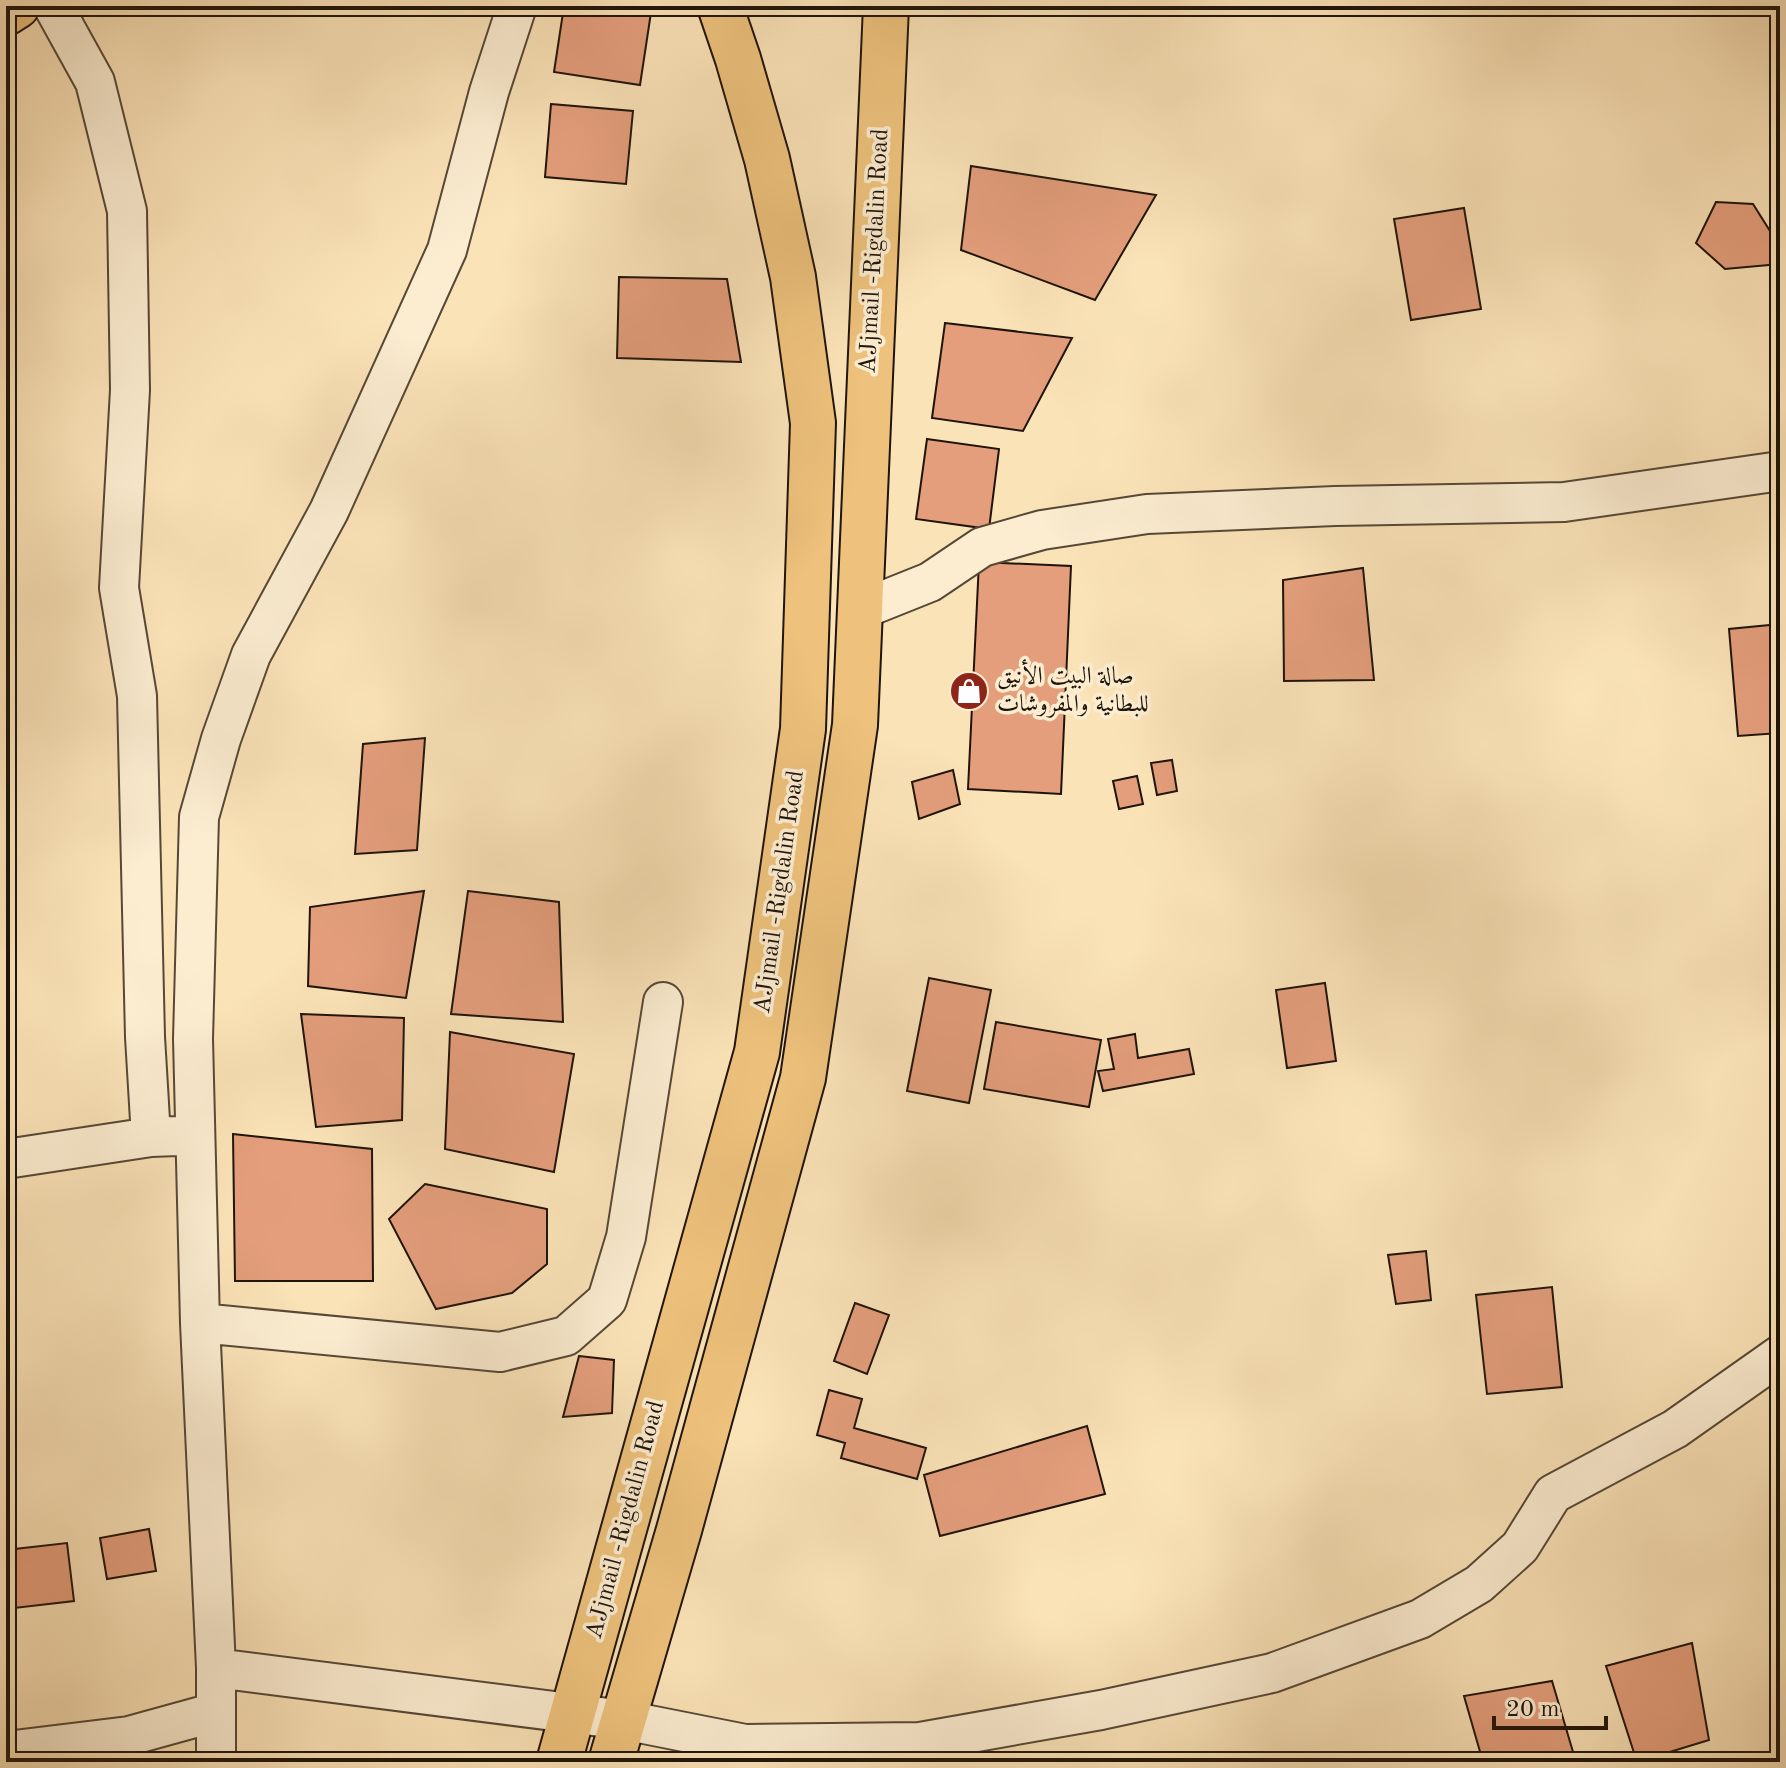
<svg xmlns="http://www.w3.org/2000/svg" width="1786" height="1768" viewBox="0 0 1786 1768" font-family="'Old Standard TT',Amiri,serif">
	<rect width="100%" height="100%" fill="#fbe3b8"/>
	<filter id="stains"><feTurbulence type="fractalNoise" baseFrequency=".0025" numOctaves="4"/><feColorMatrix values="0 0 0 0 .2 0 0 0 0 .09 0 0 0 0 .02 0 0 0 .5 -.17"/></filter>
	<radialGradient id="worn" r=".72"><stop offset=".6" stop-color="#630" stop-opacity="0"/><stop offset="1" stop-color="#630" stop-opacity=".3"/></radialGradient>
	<path fill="#e49e7c" stroke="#1f140b" stroke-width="2" d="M 564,6 L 652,6 L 640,85 L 554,72 Z
		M 551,104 L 633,111 L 626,184 L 545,177 Z
		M 971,166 L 1156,195 L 1095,300 L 961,250 Z
		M 1716,202 L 1753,204 L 1780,247 L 1780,264 L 1725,269 L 1696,243 Z
		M 1464,208 L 1481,309 L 1411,320 L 1394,219 Z
		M 619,277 L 727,279 L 741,362 L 617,358 Z
		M 945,323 L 1072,338 L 1023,431 L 932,418 Z
		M 927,439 L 999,449 L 989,529 L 916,519 Z
		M 979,562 L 1071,566 L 1061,794 L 968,789 Z
		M 1363,568 L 1374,680 L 1284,681 L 1283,580 Z
		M 1780,624 L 1780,733 L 1738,736 L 1729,629 Z
		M 425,738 L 417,850 L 355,854 L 363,744 Z
		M 1172,760 L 1177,791 L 1157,795 L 1151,763 Z
		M 953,770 L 960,804 L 919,819 L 912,782 Z
		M 1137,776 L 1143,804 L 1119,809 L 1113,781 Z
		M 424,891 L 406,998 L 308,986 L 310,907 Z
		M 468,891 L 559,902 L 563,1022 L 451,1014 Z
		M 929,978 L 991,990 L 969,1103 L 907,1091 Z
		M 1325,983 L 1336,1061 L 1287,1068 L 1276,990 Z
		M 301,1014 L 404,1018 L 402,1120 L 316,1127 Z
		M 996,1022 L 1101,1040 L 1089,1107 L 984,1089 Z
		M 450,1032 L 574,1054 L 554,1172 L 445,1149 Z
		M 1135,1034 L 1138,1058 L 1189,1049 L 1194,1074 L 1103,1091 L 1098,1071 L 1114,1069 L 1108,1039 Z
		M 233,1134 L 372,1149 L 373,1281 L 235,1281 Z
		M 425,1184 L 547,1209 L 547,1264 L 512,1293 L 436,1309 L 389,1219 Z
		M 1426,1251 L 1431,1300 L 1396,1304 L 1388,1255 Z
		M 1552,1287 L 1562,1387 L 1487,1394 L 1476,1295 Z
		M 855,1303 L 889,1315 L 867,1374 L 834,1361 Z
		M 579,1356 L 614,1360 L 612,1413 L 563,1417 Z
		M 829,1390 L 862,1399 L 854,1428 L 926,1448 L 917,1479 L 841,1458 L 845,1443 L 817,1435 Z
		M 1087,1426 L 1105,1494 L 940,1536 L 924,1475 Z
		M 149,1529 L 156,1571 L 107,1579 L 100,1538 Z
		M 67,1543 L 74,1601 L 6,1609 L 6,1550 Z
		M 1692,1643 L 1709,1740 L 1637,1762 L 1606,1666 Z
		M 1552,1681 L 1576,1762 L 1483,1762 L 1464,1696 Z"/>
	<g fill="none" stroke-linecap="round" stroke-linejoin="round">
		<g stroke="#564836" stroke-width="42">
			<path id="street" d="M 53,6 L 95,82 L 127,211 L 130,390 L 119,588 L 137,696 L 145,1037 L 151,1137
				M 860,610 L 930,582 L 982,547 L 1042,530 L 1147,514 L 1335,506 L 1564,502 L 1780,471
				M 6,1159 L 151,1137 L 177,1136
				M 200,1323 L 500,1352 L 566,1336 L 607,1300 L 626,1237 L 663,1002
				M 216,1668 L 624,1720 L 745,1744 L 920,1742 L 1101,1710 L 1272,1673 L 1420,1619 L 1479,1584 L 1520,1547 L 1553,1494 L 1675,1429 L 1780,1355
				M 6,1751 L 129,1736 L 216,1712
				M 216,1762 L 216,1668 L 200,1323 L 193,1039 L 199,817 L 221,739 L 251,655 L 329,511 L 447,250 L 489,92 L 517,6"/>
		</g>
		<g stroke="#1f140b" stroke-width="48">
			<path id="primary" d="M 6,13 L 17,6
				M 559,1762 L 757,1052 L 803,729 L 813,423 L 793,277 L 767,159 L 738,59 L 720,6
				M 611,1762 L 679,1530 L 803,1078 L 855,725 L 886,6"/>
		</g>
		<use href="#street" stroke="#fcedd1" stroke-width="38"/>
		<use href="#primary" stroke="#eec27c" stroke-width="44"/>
	</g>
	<defs>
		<g id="shop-disc" transform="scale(2)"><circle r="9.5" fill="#8f2418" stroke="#fcedd1"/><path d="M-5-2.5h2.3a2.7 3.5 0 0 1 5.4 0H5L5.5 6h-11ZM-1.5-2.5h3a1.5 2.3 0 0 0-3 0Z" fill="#fff"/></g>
	</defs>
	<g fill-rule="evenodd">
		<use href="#shop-disc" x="969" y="691"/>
	</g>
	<g text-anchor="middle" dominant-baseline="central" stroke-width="7" stroke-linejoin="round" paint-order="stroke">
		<g font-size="24" fill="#1f140b" stroke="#fcedd1">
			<text transform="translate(875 251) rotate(-87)">AJjmail -Rigdalin Road</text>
			<text transform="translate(780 892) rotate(-82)">AJjmail -Rigdalin Road</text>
			<text transform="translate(626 1520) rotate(-75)">AJjmail -Rigdalin Road</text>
		</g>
		<g font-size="24" fill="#1f140b" stroke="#fcedd1" text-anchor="start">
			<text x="997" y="677">صالة البيت الأنيق<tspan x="997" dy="28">للبطانية والمفروشات</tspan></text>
		</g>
	</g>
	<rect width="1786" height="1768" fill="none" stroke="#fbe3b8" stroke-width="32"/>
	<rect x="8" y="8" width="1770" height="1752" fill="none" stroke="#1f140b" stroke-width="4"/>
	<rect x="16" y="16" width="1754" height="1736" fill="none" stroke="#1f140b" stroke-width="2"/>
	<path d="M1494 1716v12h112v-12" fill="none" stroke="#1f140b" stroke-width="4"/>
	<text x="1506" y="1716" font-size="24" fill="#1f140b" stroke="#fcedd1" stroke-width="6" paint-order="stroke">20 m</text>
	<rect width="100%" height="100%" filter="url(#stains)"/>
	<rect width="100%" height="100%" fill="url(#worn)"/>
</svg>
